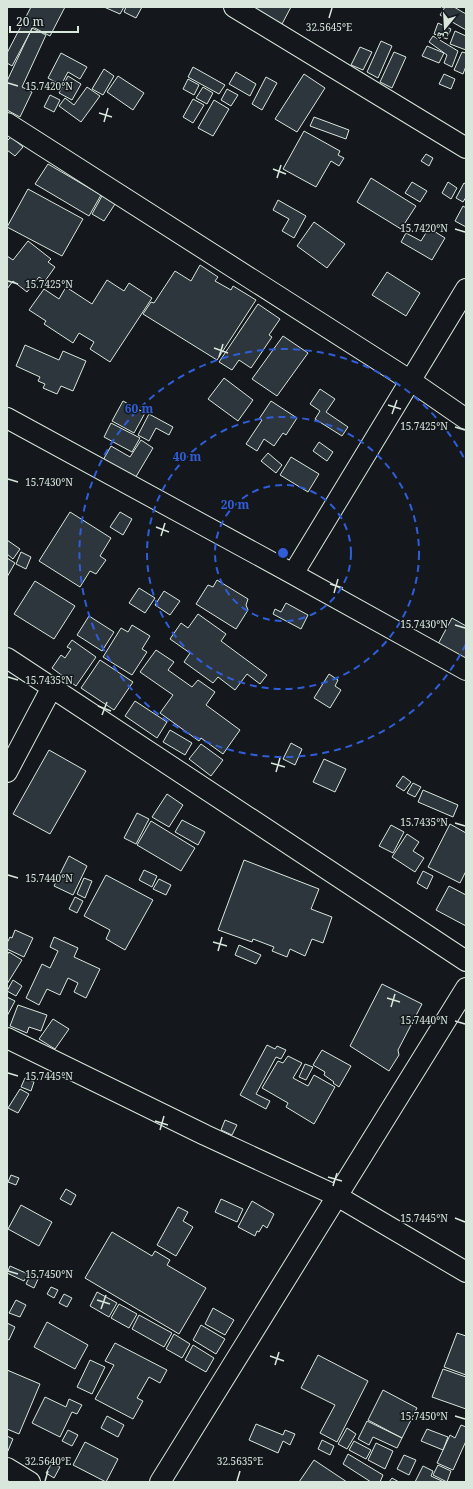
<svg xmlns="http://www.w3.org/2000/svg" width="473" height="1489" viewBox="0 0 473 1489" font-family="'Noto Serif','Noto Naskh Arabic',serif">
	<rect width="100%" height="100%" fill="#14181c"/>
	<path fill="#2c363c" stroke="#d8e6dc" d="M 31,7 L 65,7 L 50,36 L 33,27 L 12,66 L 7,63 L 7,53 Z
		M 104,7 L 124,7 L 120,14 Z
		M 126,7 L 142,7 L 136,18 L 124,12 Z
		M 255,7 L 291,7 L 282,24 L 254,9 Z
		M 445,7 L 454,7 L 466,14 L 466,30 L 440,15 Z
		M 438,23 L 451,29 L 447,39 L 434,34 Z
		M 32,28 L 46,35 L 22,87 L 32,92 L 20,117 L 7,110 L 7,81 Z
		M 455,31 L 466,36 L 466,50 L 450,44 Z
		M 433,36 L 458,51 L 452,67 L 444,63 L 447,55 L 429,42 Z
		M 381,41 L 392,46 L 378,78 L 367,72 Z
		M 427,46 L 444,53 L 439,63 L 422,56 Z
		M 360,47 L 372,52 L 363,70 L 351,65 Z
		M 394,52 L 406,57 L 392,88 L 380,82 Z
		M 462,52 L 466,53 L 466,66 L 463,74 L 454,70 Z
		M 61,53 L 87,67 L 80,79 L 68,72 L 61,85 L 48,78 Z
		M 193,67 L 225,85 L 219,94 L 188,77 Z
		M 104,69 L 114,76 L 103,95 L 92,89 Z
		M 236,72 L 256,84 L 250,96 L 229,84 Z
		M 304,74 L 325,88 L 297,132 L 275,119 Z
		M 444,74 L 455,79 L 451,89 L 439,84 Z
		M 68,76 L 81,84 L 72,100 L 59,93 Z
		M 118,76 L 144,93 L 133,110 L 107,92 Z
		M 266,77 L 277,83 L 262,110 L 252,104 Z
		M 188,79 L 199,85 L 194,95 L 183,89 Z
		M 87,87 L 100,96 L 81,122 L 59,106 L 65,98 L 74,105 Z
		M 203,87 L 213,93 L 207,104 L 196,98 Z
		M 227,89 L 238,95 L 231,106 L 221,100 Z
		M 50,95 L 60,100 L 54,112 L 44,107 Z
		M 193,99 L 204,105 L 193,123 L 183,117 Z
		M 214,100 L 229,109 L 213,136 L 198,128 Z
		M 314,117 L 349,130 L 346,139 L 310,126 Z
		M 304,131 L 340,151 L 338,155 L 344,158 L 339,166 L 331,161 L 316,187 L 283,169 Z
		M 11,137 L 23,147 L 15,156 L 7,150 L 7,141 Z
		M 426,154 L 433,158 L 429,166 L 421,161 Z
		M 48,164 L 101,195 L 89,216 L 35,184 Z
		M 371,178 L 416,206 L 401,229 L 357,202 Z
		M 412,182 L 427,191 L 420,202 L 405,193 Z
		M 448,182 L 457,188 L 451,199 L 442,193 Z
		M 464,183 L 466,184 L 466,197 L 463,202 L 456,198 Z
		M 28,189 L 83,219 L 62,256 L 7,227 Z
		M 102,196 L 115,204 L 104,221 L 92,214 Z
		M 278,200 L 306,216 L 294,238 L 282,231 L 289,219 L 273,210 Z
		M 463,206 L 466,208 L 466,227 L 455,221 Z
		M 314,222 L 345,244 L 327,268 L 297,246 Z
		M 429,228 L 445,238 L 432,260 L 401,242 L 406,233 L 421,241 Z
		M 28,241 L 51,259 L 48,262 L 55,267 L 45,281 L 39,277 L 27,292 L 13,281 L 7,289 L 7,256 L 13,260 Z
		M 200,265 L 218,277 L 215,281 L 231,290 L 233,286 L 256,300 L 217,360 L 143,314 L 151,302 L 154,303 L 175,271 L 191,281 Z
		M 387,272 L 420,293 L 406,316 L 372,295 Z
		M 107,280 L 124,291 L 129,283 L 152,298 L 110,362 L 90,349 L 94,342 L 79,333 L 73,343 L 44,324 L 46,321 L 29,310 L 44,289 L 59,299 L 66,287 L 92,304 Z
		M 258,304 L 280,319 L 269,335 L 272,337 L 251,368 L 239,360 L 232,370 L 219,362 Z
		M 283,336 L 308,353 L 277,396 L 252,379 Z
		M 25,345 L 59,360 L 63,351 L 86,361 L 73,391 L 61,386 L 57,394 L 43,388 L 45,384 L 38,381 L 40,377 L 16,366 Z
		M 224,378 L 253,400 L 238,421 L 208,399 Z
		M 320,389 L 335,399 L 326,412 L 348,427 L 342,436 L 315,419 L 320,411 L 310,404 Z
		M 123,401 L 145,413 L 134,433 L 112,421 Z
		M 271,401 L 297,418 L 286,435 L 283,433 L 274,446 L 264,439 L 257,451 L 246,444 L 262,420 L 259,419 Z
		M 149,414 L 173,427 L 169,435 L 156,428 L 149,441 L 138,435 Z
		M 111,423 L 140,438 L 132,452 L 104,437 Z
		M 141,440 L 153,448 L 134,480 L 102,462 L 111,446 L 130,457 Z
		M 319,442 L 333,452 L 327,461 L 313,451 Z
		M 268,453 L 282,465 L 276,473 L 261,461 Z
		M 291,457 L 319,474 L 308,492 L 280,475 Z
		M 70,512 L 111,538 L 100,556 L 106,560 L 96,574 L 90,571 L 80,587 L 39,561 Z
		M 120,512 L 132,519 L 123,535 L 110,527 Z
		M 7,540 L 20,549 L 13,559 L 7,554 Z
		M 21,552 L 31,557 L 26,569 L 16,564 Z
		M 7,558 L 15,563 L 7,577 Z
		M 217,580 L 248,599 L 246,605 L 248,610 L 236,629 L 196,604 L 208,585 L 213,587 Z
		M 35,581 L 75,606 L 54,639 L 14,614 Z
		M 139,588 L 155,598 L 145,613 L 129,603 Z
		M 164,591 L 180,601 L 170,615 L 155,605 Z
		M 286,603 L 308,615 L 301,629 L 273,614 L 275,609 L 281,612 Z
		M 198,614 L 226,634 L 221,641 L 267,675 L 260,684 L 247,674 L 235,690 L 218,677 L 213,683 L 184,662 L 190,653 L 170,639 L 181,623 L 188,628 Z
		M 89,616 L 114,632 L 102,651 L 77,635 Z
		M 452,618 L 466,626 L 466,662 L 437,646 Z
		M 132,625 L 150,636 L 142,649 L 147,652 L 132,675 L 103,657 L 121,628 L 128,632 Z
		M 72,640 L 96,657 L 76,686 L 52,668 L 61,655 L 65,658 L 71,649 L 67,647 Z
		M 156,650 L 174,662 L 168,670 L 192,687 L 198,680 L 215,692 L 206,705 L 240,730 L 223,754 L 201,738 L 199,741 L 160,713 L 173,695 L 140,672 Z
		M 100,660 L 133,682 L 114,710 L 81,688 Z
		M 329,674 L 338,680 L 335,686 L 341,690 L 330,708 L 314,698 Z
		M 135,701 L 167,722 L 157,738 L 125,716 Z
		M 170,730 L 192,743 L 185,755 L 163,742 Z
		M 291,743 L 302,749 L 295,765 L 283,759 Z
		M 201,744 L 223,760 L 211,776 L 189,759 Z
		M 49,750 L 86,771 L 50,834 L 13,814 Z
		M 324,759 L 346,769 L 335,792 L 313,782 Z
		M 403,776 L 411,782 L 404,791 L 396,786 Z
		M 413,783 L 421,787 L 415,797 L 407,793 Z
		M 423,790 L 458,805 L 453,817 L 418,802 Z
		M 167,794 L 183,805 L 169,827 L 152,817 Z
		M 137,813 L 149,819 L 136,844 L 124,838 Z
		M 182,820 L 205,832 L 198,845 L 175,832 Z
		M 151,821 L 195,848 L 181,871 L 137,845 Z
		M 450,824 L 466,833 L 466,871 L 460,883 L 428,867 Z
		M 391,825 L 404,832 L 393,853 L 379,846 Z
		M 407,834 L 419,842 L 413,851 L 424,858 L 415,872 L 392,857 Z
		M 69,856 L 87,866 L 73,895 L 54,886 Z
		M 244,860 L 319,889 L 311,909 L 332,917 L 323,943 L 312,939 L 305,956 L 290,949 L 287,957 L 272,951 L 274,947 L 253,939 L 252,942 L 218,930 Z
		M 144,870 L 157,876 L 152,887 L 139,880 Z
		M 423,871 L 433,876 L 427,889 L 417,883 Z
		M 106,875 L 153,900 L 125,950 L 106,939 L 110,930 L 84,916 Z
		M 84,878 L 92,881 L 85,898 L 77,894 Z
		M 159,879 L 171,885 L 166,895 L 153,889 Z
		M 449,886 L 466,895 L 466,926 L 436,910 Z
		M 75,897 L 83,901 L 77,913 L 69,909 Z
		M 15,930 L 33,938 L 24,957 L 7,949 L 7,943 L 10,937 L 12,938 Z
		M 54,937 L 78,948 L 74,957 L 100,969 L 86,998 L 74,992 L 78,983 L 68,978 L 60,995 L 47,989 L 39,1005 L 26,998 L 42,964 L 50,968 L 58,951 L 50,947 Z
		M 239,945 L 261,955 L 256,964 L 235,955 Z
		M 9,952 L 22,960 L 7,984 L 7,955 Z
		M 13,980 L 22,986 L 16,996 L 7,991 Z
		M 382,984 L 422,1004 L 398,1050 L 399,1055 L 389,1071 L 350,1046 Z
		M 7,997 L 15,1001 L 7,1016 Z
		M 18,1005 L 47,1015 L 41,1031 L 29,1027 L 27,1033 L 10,1026 Z
		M 53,1019 L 69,1029 L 55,1049 L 39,1039 Z
		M 267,1045 L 275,1049 L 277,1046 L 286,1050 L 281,1059 L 276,1057 L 256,1094 L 270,1101 L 266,1109 L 240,1095 Z
		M 322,1050 L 351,1066 L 339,1087 L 333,1083 L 334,1082 L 324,1075 L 325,1072 L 313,1065 Z
		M 288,1056 L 302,1063 L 293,1078 L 308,1086 L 314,1075 L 335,1087 L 314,1124 L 286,1107 L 288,1103 L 262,1088 L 278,1061 L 283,1063 Z
		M 305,1064 L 313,1067 L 306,1080 L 299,1077 Z
		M 25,1078 L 34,1082 L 31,1091 L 21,1087 Z
		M 20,1089 L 29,1094 L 18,1113 L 8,1108 Z
		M 225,1120 L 237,1125 L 232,1135 L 221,1130 Z
		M 11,1175 L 19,1178 L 16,1185 L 8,1182 Z
		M 66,1189 L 76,1195 L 71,1205 L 60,1199 Z
		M 221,1199 L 243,1209 L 237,1222 L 215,1212 Z
		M 252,1201 L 274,1214 L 267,1228 L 263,1225 L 259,1232 L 257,1231 L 255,1236 L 238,1227 Z
		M 21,1205 L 52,1222 L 39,1246 L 8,1229 Z
		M 178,1207 L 188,1212 L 183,1221 L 193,1227 L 176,1256 L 157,1245 Z
		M 112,1232 L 152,1256 L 155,1251 L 170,1260 L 167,1265 L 206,1288 L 179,1334 L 85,1278 Z
		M 10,1266 L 28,1274 L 24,1281 L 7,1273 Z
		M 31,1274 L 39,1277 L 34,1288 L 26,1284 Z
		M 51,1287 L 58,1290 L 54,1298 L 47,1294 Z
		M 97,1292 L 117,1303 L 109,1317 L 90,1306 Z
		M 64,1294 L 72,1298 L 67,1307 L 59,1303 Z
		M 16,1300 L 26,1305 L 20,1317 L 9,1313 Z
		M 119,1304 L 137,1314 L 129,1328 L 111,1318 Z
		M 213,1308 L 234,1320 L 225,1335 L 205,1324 Z
		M 139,1315 L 172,1333 L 164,1347 L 132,1329 Z
		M 47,1322 L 88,1345 L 75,1369 L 34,1347 Z
		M 7,1323 L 15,1327 L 9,1340 L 7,1339 Z
		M 201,1325 L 225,1339 L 216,1354 L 193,1340 Z
		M 457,1333 L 466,1336 L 466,1375 L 444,1367 Z
		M 174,1334 L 190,1344 L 182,1358 L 166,1349 Z
		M 115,1343 L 167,1370 L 160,1383 L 149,1377 L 137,1398 L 143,1401 L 133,1419 L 95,1399 L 114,1365 L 105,1361 Z
		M 193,1345 L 214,1358 L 206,1372 L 185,1360 Z
		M 318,1355 L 368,1381 L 337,1442 L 320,1433 L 335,1405 L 301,1388 Z
		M 90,1360 L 105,1367 L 92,1394 L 77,1387 Z
		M 443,1369 L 466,1377 L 466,1409 L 432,1397 Z
		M 7,1370 L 40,1384 L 19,1434 L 7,1429 Z
		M 383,1390 L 417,1408 L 402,1438 L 368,1420 Z
		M 45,1397 L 66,1407 L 69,1399 L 82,1405 L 77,1414 L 72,1412 L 60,1437 L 32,1423 Z
		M 107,1416 L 124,1425 L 118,1437 L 101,1428 Z
		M 367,1421 L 402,1438 L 397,1448 L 373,1437 L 369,1445 L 358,1439 Z
		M 256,1424 L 283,1435 L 285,1430 L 295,1434 L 290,1445 L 283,1441 L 278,1453 L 249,1440 Z
		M 461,1425 L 466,1427 L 466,1441 L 453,1470 L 437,1463 L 450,1435 L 455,1438 Z
		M 347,1428 L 356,1434 L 347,1449 L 338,1444 Z
		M 427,1429 L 448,1437 L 443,1450 L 421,1441 Z
		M 68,1430 L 78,1435 L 72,1446 L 62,1441 Z
		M 7,1436 L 13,1439 L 7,1453 Z
		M 322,1440 L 334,1446 L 330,1455 L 318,1449 Z
		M 354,1441 L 371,1450 L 366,1459 L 349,1450 Z
		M 85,1442 L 118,1459 L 106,1482 L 73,1465 Z
		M 376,1443 L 393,1451 L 385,1469 L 368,1460 Z
		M 348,1454 L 383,1475 L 380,1482 L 371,1482 L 343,1464 Z
		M 404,1455 L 416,1460 L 409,1475 L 397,1469 Z
		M 314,1460 L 347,1482 L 299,1482 Z
		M 52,1463 L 60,1467 L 54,1478 L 46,1473 Z
		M 438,1465 L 451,1471 L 447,1482 L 433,1475 Z
		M 423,1466 L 433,1471 L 431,1476 L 444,1482 L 415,1482 Z
		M 392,1478 L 399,1482 L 389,1482 Z"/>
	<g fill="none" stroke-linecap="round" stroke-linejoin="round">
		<g stroke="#d8e6dc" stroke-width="22">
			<path id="street" d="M 234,7 L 466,148
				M 7,123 L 411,381 L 466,419
				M 7,418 L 293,574 L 466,670
				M 293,574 L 466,289
				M 7,658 L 466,961
				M 7,772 L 52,687
				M 7,1038 L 205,1135 L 337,1196 L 466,1272
				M 7,1468 L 30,1482
				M 160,1482 L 466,988"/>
		</g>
		<use href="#street" stroke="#14181c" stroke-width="20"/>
	</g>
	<path fill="none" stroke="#d8e6dc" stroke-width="1.5" d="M 329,18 L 332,8M 8,83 L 18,86M 99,113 L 112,117M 104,122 L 108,108M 273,169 L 286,174M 277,178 L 281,165M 455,229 L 465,232M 8,281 L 18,284M 214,348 L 228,353M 219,357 L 223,344M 388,405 L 401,409M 392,414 L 397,400M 455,427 L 465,430M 8,479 L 18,482M 156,527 L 169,532M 161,536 L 165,523M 330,584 L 343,588M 334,593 L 338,579M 455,625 L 465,628M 8,677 L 18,680M 98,706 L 111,711M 102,715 L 107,702M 271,763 L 285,767M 276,772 L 280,758M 455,823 L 465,826M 8,875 L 18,878M 213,942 L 227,946M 218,951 L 222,937M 387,998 L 400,1002M 391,1007 L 395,994M 455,1021 L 465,1024M 8,1073 L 18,1076M 155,1121 L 168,1125M 160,1130 L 164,1116M 328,1177 L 342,1181M 333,1186 L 337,1173M 455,1218 L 465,1222M 8,1271 L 18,1274M 97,1300 L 110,1304M 101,1309 L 106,1295M 270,1356 L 284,1361M 275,1365 L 279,1352M 455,1416 L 465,1419M 45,1481 L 48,1471M 237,1481 L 240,1471"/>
	<g fill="none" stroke="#305dd8" stroke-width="2" stroke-dasharray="7 5">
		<circle cx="283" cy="553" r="68"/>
		<circle cx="283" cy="553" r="136"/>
		<path d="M466 644A204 204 0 1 1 466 462"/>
	</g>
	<g font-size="10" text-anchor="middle" fill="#d8e6dc" stroke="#14181c" stroke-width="3" stroke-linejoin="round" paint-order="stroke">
		<text x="329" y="31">32.5645°E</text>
		<text x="49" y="90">15.7420°N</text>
		<text x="424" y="232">15.7420°N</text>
		<text x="49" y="288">15.7425°N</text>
		<text x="424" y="430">15.7425°N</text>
		<text x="49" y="486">15.7430°N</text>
		<text x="424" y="628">15.7430°N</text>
		<text x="49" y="684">15.7435°N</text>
		<text x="424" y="826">15.7435°N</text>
		<text x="49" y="882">15.7440°N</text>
		<text x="424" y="1024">15.7440°N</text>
		<text x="49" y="1080">15.7445°N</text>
		<text x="424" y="1222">15.7445°N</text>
		<text x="49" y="1278">15.7450°N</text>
		<text x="424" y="1420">15.7450°N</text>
		<text x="48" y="1465">32.5640°E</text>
		<text x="240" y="1465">32.5635°E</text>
	</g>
	<circle cx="283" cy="553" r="6" fill="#305dd8" stroke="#14181c" stroke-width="2"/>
	<g font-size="12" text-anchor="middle" font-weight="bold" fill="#305dd8" stroke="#14181c" stroke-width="3" stroke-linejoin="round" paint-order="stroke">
		<text x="139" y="413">60 m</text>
		<text x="187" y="461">40 m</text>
		<text x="235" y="509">20 m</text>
	</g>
	<rect width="473" height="1489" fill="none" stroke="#d8e6dc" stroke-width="16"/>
	<g transform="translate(445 28) rotate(198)" stroke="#14181c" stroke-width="3" paint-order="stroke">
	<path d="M0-3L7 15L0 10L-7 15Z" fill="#d8e6dc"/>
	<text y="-6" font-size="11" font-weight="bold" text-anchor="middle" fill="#d8e6dc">ش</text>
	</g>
	<path d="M10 26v6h68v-6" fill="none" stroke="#d8e6dc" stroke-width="2"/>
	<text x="16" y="26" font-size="12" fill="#d8e6dc" stroke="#14181c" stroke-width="3" paint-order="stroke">20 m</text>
</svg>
